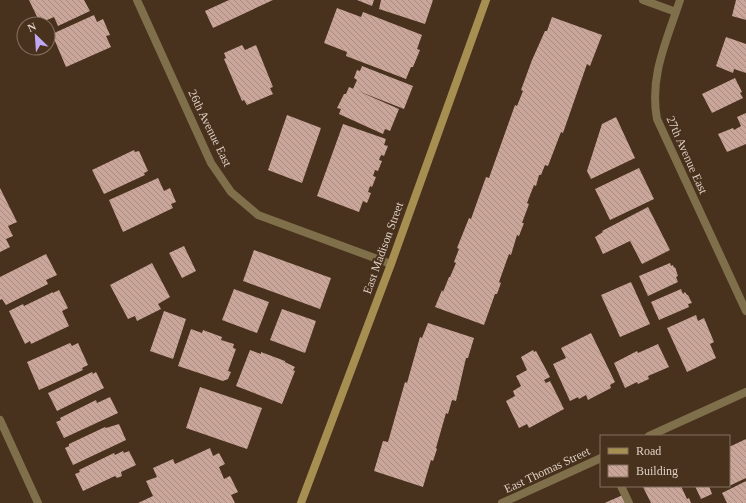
<svg xmlns="http://www.w3.org/2000/svg" width="746" height="503" viewBox="0 0 746 503" font-family="Georgia,serif">
	<defs>
		<pattern id="building-back-hatch" width="6" height="6" patternUnits="userSpaceOnUse"><rect width="6" height="6" fill="#caa69a"/><path d="M-1 5l2 2M0 0l6 6M5-1l2 2" fill="none" stroke="#a88c82"/></pattern>
	</defs>
	<rect width="100%" height="100%" fill="#48311d"/>
	<path fill="url(#building-back-hatch)" d="M 29,0 L 84,0 L 90,11 L 58,26 L 54,17 L 40,23 Z
		M 229,0 L 273,0 L 213,28 L 205,11 Z
		M 357,0 L 374,0 L 372,6 Z
		M 381,0 L 433,0 L 425,24 L 379,9 Z
		M 736,0 L 746,0 L 746,20 L 732,16 Z
		M 337,8 L 361,17 L 363,12 L 422,35 L 417,49 L 420,50 L 413,67 L 411,67 L 406,79 L 346,56 L 347,52 L 324,43 Z
		M 94,15 L 97,22 L 103,19 L 110,35 L 106,36 L 111,47 L 66,67 L 52,34 Z
		M 552,17 L 602,35 L 590,66 L 587,64 L 563,133 L 561,132 L 548,166 L 545,165 L 541,175 L 539,175 L 536,186 L 534,185 L 527,203 L 529,204 L 522,223 L 524,223 L 519,236 L 517,235 L 511,255 L 509,254 L 499,282 L 501,283 L 497,294 L 495,294 L 484,325 L 435,307 L 442,290 L 443,292 L 449,277 L 450,277 L 456,263 L 454,262 L 459,249 L 457,248 L 469,218 L 471,219 L 486,177 L 489,178 L 515,105 L 517,106 L 523,91 L 521,90 L 532,60 L 545,31 L 547,31 Z
		M 726,37 L 746,44 L 746,73 L 734,69 L 733,73 L 716,66 Z
		M 242,45 L 245,50 L 256,45 L 273,87 L 270,88 L 273,94 L 247,105 L 244,100 L 242,101 L 224,59 L 226,58 L 224,53 Z
		M 362,66 L 413,86 L 404,109 L 353,89 L 357,80 L 354,78 L 357,70 L 360,71 Z
		M 735,78 L 742,92 L 740,93 L 743,98 L 712,113 L 702,94 Z
		M 349,87 L 399,109 L 390,131 L 385,129 L 383,134 L 339,114 L 341,109 L 337,108 L 344,94 L 346,94 Z
		M 746,113 L 746,144 L 727,152 L 718,134 L 733,128 L 734,130 L 741,126 L 737,117 Z
		M 287,115 L 321,128 L 302,183 L 268,170 Z
		M 616,117 L 635,158 L 591,179 L 587,171 L 602,124 Z
		M 343,124 L 386,139 L 384,145 L 388,146 L 384,156 L 381,155 L 379,160 L 382,161 L 378,171 L 375,170 L 373,176 L 376,177 L 372,187 L 370,186 L 368,192 L 371,193 L 367,203 L 363,201 L 359,212 L 317,196 Z
		M 134,150 L 135,152 L 139,151 L 148,171 L 144,173 L 145,175 L 104,194 L 92,170 Z
		M 639,168 L 654,199 L 610,220 L 595,189 Z
		M 158,178 L 164,191 L 170,188 L 176,202 L 171,204 L 173,208 L 123,232 L 109,200 Z
		M 0,188 L 17,222 L 8,226 L 13,236 L 6,239 L 10,247 L 0,252 Z
		M 648,207 L 670,250 L 642,264 L 630,241 L 603,254 L 595,237 L 603,232 L 602,231 Z
		M 184,246 L 196,271 L 182,278 L 169,253 Z
		M 254,250 L 331,278 L 320,309 L 243,281 Z
		M 46,254 L 57,275 L 46,280 L 48,284 L 6,305 L 2,299 L 0,300 L 0,277 Z
		M 152,263 L 170,297 L 158,304 L 161,309 L 137,321 L 135,316 L 128,319 L 110,285 Z
		M 670,263 L 671,266 L 673,265 L 674,268 L 675,267 L 678,276 L 676,277 L 678,282 L 648,296 L 639,276 Z
		M 631,282 L 650,324 L 620,337 L 601,295 Z
		M 234,289 L 269,302 L 257,333 L 222,320 Z
		M 681,289 L 683,294 L 685,292 L 687,295 L 688,295 L 692,303 L 688,304 L 689,307 L 659,320 L 651,302 Z
		M 59,290 L 68,308 L 62,311 L 69,326 L 31,344 L 30,341 L 25,344 L 9,311 L 23,304 L 24,306 L 53,292 L 53,293 Z
		M 282,309 L 316,321 L 305,353 L 270,340 Z
		M 164,311 L 186,319 L 173,359 L 150,351 Z
		M 696,315 L 698,321 L 704,318 L 714,342 L 710,344 L 716,358 L 687,372 L 667,328 Z
		M 428,323 L 474,338 L 468,358 L 466,358 L 456,401 L 452,400 L 448,414 L 446,413 L 436,448 L 437,449 L 433,461 L 431,460 L 423,487 L 374,471 L 383,441 L 388,442 L 405,382 L 407,383 L 420,337 L 422,338 Z
		M 191,329 L 202,333 L 203,330 L 222,337 L 221,340 L 234,344 L 233,348 L 236,349 L 228,371 L 231,372 L 228,379 L 223,381 L 178,366 Z
		M 591,333 L 615,382 L 610,385 L 611,388 L 588,400 L 586,395 L 579,399 L 578,397 L 570,401 L 553,364 L 566,358 L 561,348 Z
		M 70,343 L 72,346 L 78,343 L 88,365 L 82,368 L 83,370 L 39,390 L 27,362 Z
		M 658,344 L 669,367 L 648,376 L 649,379 L 638,384 L 637,382 L 625,388 L 614,363 L 637,351 L 638,353 Z
		M 250,350 L 261,354 L 261,352 L 285,361 L 285,362 L 295,367 L 293,370 L 295,371 L 282,404 L 236,386 Z
		M 533,350 L 534,352 L 536,351 L 550,377 L 544,380 L 546,383 L 550,381 L 564,409 L 529,428 L 527,424 L 519,428 L 506,401 L 515,396 L 513,391 L 521,386 L 516,376 L 527,370 L 521,357 Z
		M 92,372 L 93,374 L 96,372 L 104,388 L 57,411 L 48,393 Z
		M 200,387 L 262,408 L 247,449 L 186,428 Z
		M 110,397 L 118,413 L 64,438 L 56,422 L 61,420 L 60,418 L 96,400 L 97,403 Z
		M 119,424 L 126,440 L 73,465 L 65,448 L 69,446 L 69,444 L 105,427 L 106,428 Z
		M 746,439 L 746,478 L 729,486 L 729,447 Z
		M 210,448 L 213,456 L 219,453 L 225,464 L 219,467 L 224,479 L 230,476 L 238,492 L 231,495 L 235,503 L 138,503 L 153,496 L 146,481 L 157,477 L 153,468 L 173,459 L 175,464 Z
		M 123,451 L 124,453 L 129,451 L 136,465 L 121,472 L 122,476 L 117,478 L 115,476 L 83,491 L 75,474 L 80,472 L 79,470 L 114,453 L 115,455 Z
		M 746,481 L 746,503 L 727,503 L 722,493 Z
		M 645,486 L 681,486 L 687,499 L 689,498 L 691,503 L 651,503 L 643,487 Z
		M 695,486 L 709,486 L 712,494 L 701,499 Z
		M 623,495 L 627,503 L 605,503 L 609,501 Z"/>
	<g fill="none" stroke-linecap="round" stroke-linejoin="round">
		<path stroke="#7f6f4a" stroke-width="8" d="M 621,486 L 629,503"/>
		<path stroke="#7f6f4a" stroke-width="8" d="M 137,0 L 211,163 L 231,192 L 258,215 L 391,264
			M 643,0 L 676,12
			M 680,0 C 667,40 649,76 657,119 L 746,311
			M 0,420 L 38,503
			M 649,436 L 746,392
			M 502,503 L 601,458"/>
		<path stroke="#a78e51" stroke-width="8" d="M 301,503 L 391,264 L 486,0"/>
	</g>
	<g text-anchor="middle" dominant-baseline="central" stroke-width="4" stroke-linejoin="round" paint-order="stroke">
		<g font-size="12" fill="#dfd1c5" stroke="#48311d">
			<text transform="translate(210 128) rotate(64)">26th Avenue East</text>
			<text transform="translate(687 155) rotate(66)">27th Avenue East</text>
			<text transform="translate(383 248) rotate(-70)">East Madison Street</text>
			<text transform="translate(547 470) rotate(-25)">East Thomas Street</text>
		</g>
	</g>
	<rect x="600" y="435" width="130" height="52" fill="#48311d" stroke="#847160"/>
	<rect x="608" y="448" width="20" height="6" fill="#a78e51" stroke="#847160"/>
	<text x="636" y="455" font-size="12" fill="#dfd1c5">Road</text>
	<rect x="608" y="465" width="20" height="12" fill="url(#building-back-hatch)" stroke="#847160"/>
	<text x="636" y="475" font-size="12" fill="#dfd1c5">Building</text>
	<g transform="translate(36 36) rotate(335)"><circle r="19" fill="#48311d" stroke="#847160"/>
	<path d="M0-3L7 15L0 10L-7 15Z" fill="#c1a8f3"/>
	<text y="-6" font-size="11" font-weight="bold" text-anchor="middle" fill="#dfd1c5">N</text>
	</g>
</svg>
